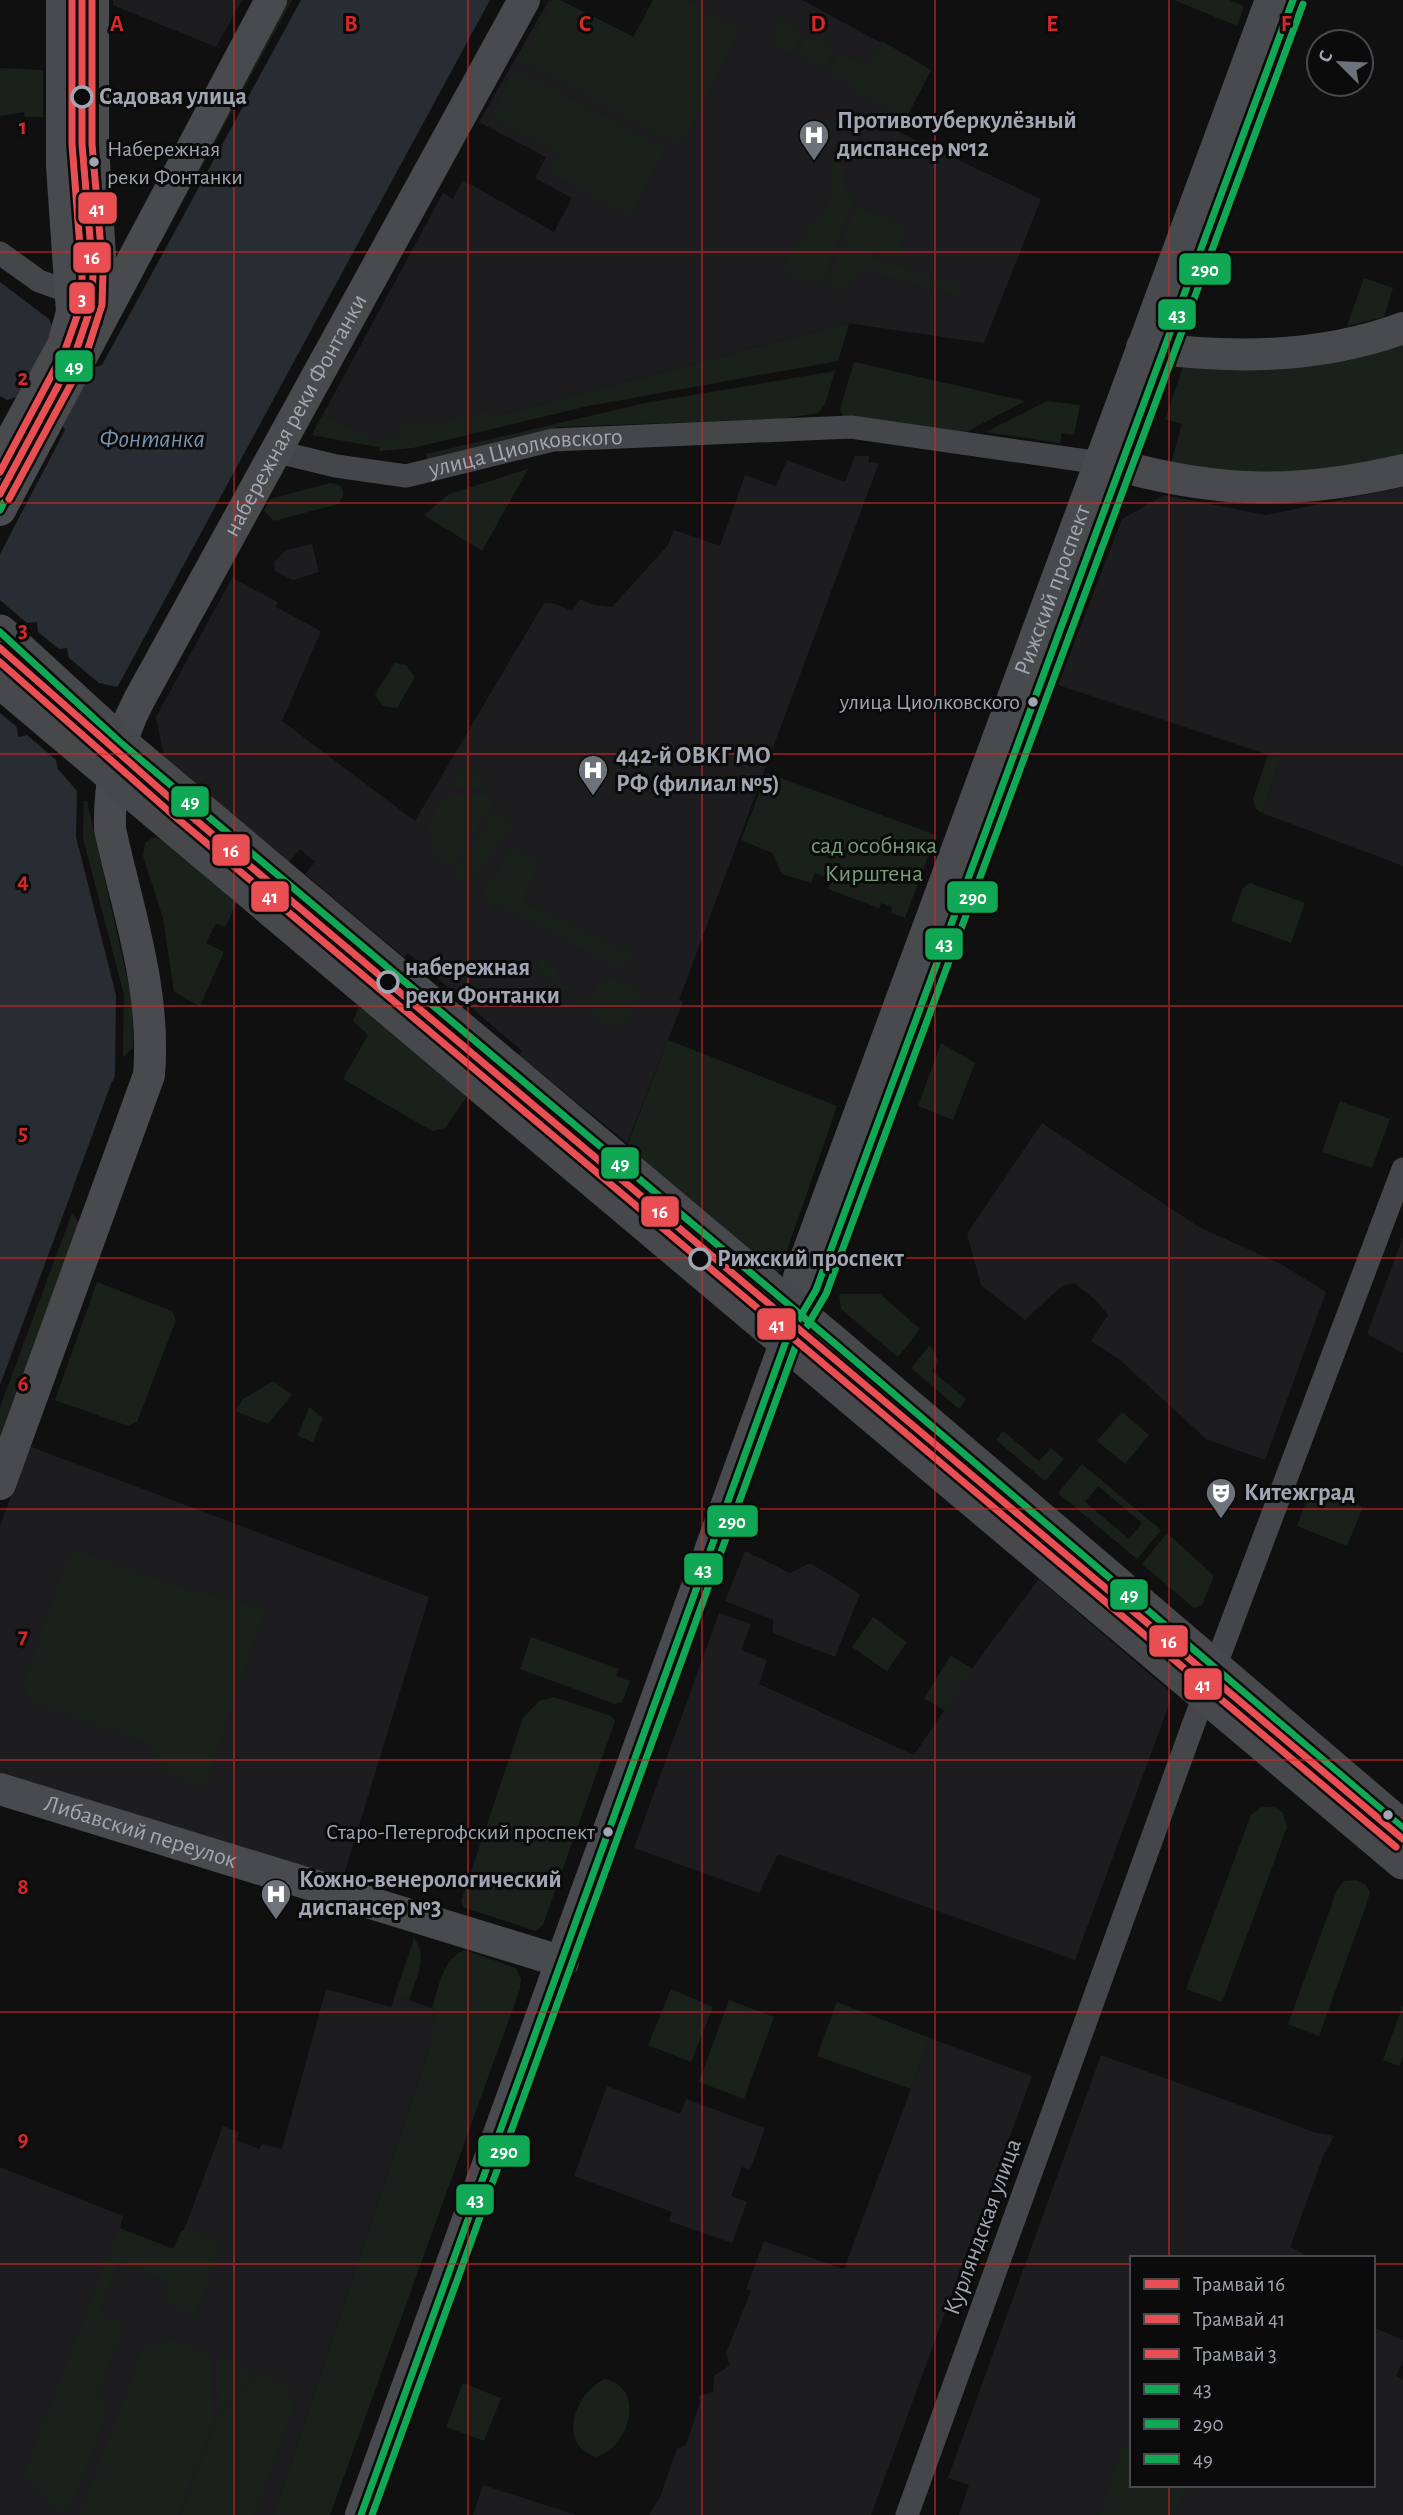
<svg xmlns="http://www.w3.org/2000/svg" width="1403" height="2515" viewBox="0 0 1403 2515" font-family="'Alegreya Sans',sans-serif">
	<rect width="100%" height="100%" fill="#101011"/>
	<path fill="#1d1d1f" d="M 113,0 L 242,0 L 216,47 L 113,5 Z
		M 549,0 L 631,41 L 653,0 L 802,0 L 931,70 L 899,132 L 1041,199 L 984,343 L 847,323 L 379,447 L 312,435 L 443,193 L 453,199 L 463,180 L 554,232 L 572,198 L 535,178 L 546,157 L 479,122 Z
		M 855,456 L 869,456 L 869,462 L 879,463 L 679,1000 L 683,1002 L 627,1143 L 519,1055 L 522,1051 L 408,953 L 404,957 L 305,874 L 315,862 L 300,849 L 287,865 L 165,761 L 156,717 L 232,578 L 278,602 L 276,607 L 321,631 L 282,721 L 415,821 L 544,603 L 553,603 L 572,611 L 580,599 L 594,605 L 612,607 L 668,545 L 674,530 L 720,546 L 745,475 L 776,486 L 787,460 L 845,482 Z
		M 1403,487 L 1403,866 L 1262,813 L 1281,759 L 1058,685 L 1122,519 L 1164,495 L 1266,515 Z
		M 312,544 L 319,572 L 293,580 L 275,571 L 274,562 L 286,550 Z
		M 1042,1123 L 1199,1227 L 1281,1264 L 1326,1292 L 1265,1460 L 1206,1439 L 1119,1359 L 1091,1341 L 1108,1315 L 1097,1301 L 1074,1283 L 1062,1286 L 1025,1320 L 981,1285 L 967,1234 Z
		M 1403,1237 L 1403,1353 L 1367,1334 Z
		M 29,1446 L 429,1597 L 343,1878 L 0,1775 L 0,1526 Z
		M 745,1551 L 790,1573 L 810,1563 L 860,1594 L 835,1657 L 773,1633 L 773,1620 L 725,1601 Z
		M 1039,1579 L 1168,1690 L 1171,1699 L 1075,1960 L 778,1854 L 759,1893 L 634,1848 L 719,1613 L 751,1624 L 741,1650 L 767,1660 L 759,1684 L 914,1755 L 981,1656 Z
		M 326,1989 L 391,2007 L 395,1995 L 437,2010 L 428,2035 L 433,2037 L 273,2515 L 0,2515 L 0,2167 L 123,2216 L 120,2228 L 173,2249 L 184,2230 L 223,2126 L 239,2132 L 236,2140 L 259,2149 L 262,2144 L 282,2149 Z
		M 930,2038 L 1032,2076 L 871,2515 L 649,2515 L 660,2497 L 677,2449 L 686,2445 L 700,2403 L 699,2396 L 713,2392 L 714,2376 L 730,2365 L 726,2353 L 751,2291 L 746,2289 L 764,2241 L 844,2269 Z
		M 1101,2055 L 1317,2133 L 1334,2136 L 1324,2154 L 1290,2247 L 1311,2258 L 1132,2258 L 1132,2485 L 1373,2485 L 1373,2327 L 1403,2340 L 1403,2361 L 1396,2376 L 1403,2380 L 1403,2515 L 959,2515 L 969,2485 L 948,2478 Z
		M 607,2086 L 680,2114 L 686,2099 L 765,2128 L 750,2170 L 742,2167 L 731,2196 L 747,2202 L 732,2243 L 669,2221 L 672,2212 L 574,2176 Z
		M 483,2485 L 561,2510 L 576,2515 L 473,2515 Z"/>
	<path fill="#1a211b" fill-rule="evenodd" d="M 285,0 L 292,0 L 161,242 L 157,240 Z
		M 553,0 L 560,0 L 634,37 L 654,0 L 687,0 L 741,29 L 680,146 L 520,61 Z
		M 1174,0 L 1229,0 L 1244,6 L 1237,26 Z
		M 780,21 L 803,33 L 791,54 L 769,42 Z
		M 807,35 L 835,49 L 823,71 L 796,56 Z
		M 882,41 L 931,70 L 905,120 L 856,94 L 858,89 L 828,73 L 839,52 L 868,67 Z
		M 0,68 L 43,70 L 43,117 L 25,117 L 24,112 L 0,116 Z
		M 516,69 L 665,148 L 630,217 L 549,173 L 559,154 L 490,117 Z
		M 836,161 L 843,165 L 844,186 L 853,201 L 821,285 L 788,276 L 783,267 L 808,228 L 830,203 L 830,171 Z
		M 855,205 L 906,228 L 895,258 L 841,244 Z
		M 840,249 L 962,284 L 958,295 L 863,271 L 851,281 L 847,292 L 826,286 Z
		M 1364,278 L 1393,288 L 1384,317 L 1347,326 Z
		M 847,323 L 849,324 L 838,361 L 588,406 L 413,448 L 380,451 L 379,447 L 312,435 L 322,415 L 379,440 L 398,436 L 401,423 L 424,421 L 425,425 L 489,411 L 492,417 Z
		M 1403,339 L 1403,462 L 1335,477 L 1169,470 L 1182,424 L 1165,419 L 1183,367 Z
		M 854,362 L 1025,401 L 966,432 L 843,417 L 840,409 Z
		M 835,371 L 825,404 L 818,413 L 780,419 L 557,427 L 428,462 L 426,454 L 650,402 Z
		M 1047,401 L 1080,405 L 1074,435 L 1062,433 L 1060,443 L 986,432 Z
		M 528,469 L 482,551 L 424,515 L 449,494 Z
		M 330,483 L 339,485 L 343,490 L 343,497 L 338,504 L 274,521 L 264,511 L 270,499 Z
		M 394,663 L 406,665 L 415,677 L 397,708 L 382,706 L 375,695 Z
		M 1268,755 L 1281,759 L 1262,813 L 1256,809 L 1253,799 Z
		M 467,761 L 487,789 L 450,788 Z
		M 767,773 L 936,835 L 905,918 L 891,913 L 892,907 L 881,903 L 879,908 L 828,889 L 832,879 L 815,873 L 811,883 L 782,874 L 772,853 L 741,840 Z
		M 445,794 L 492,795 L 495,801 L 450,870 L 433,859 L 428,823 Z
		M 84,801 L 87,801 L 132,999 L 133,1048 L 123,1057 L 124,995 L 83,838 Z
		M 499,805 L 499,810 L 514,826 L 471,881 L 465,884 L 453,875 Z
		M 154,837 L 162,840 L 237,903 L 225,927 L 216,923 L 206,943 L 224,952 L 200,1006 L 174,992 L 163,918 L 143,856 L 145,843 Z
		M 517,849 L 540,861 L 522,902 L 630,952 L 632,954 L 625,969 L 612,966 L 505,908 L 498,906 L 495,912 L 481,896 L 512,850 Z
		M 1250,883 L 1305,903 L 1291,943 L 1231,921 L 1243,888 Z
		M 539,956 L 560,971 L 556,977 L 585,1002 L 602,980 L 599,978 L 614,979 L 640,992 C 633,1008 627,1032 604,1024 L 537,968 Z
		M 359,1006 L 467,1097 L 445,1128 L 432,1131 L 343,1079 L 368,1035 L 353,1021 Z
		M 668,1040 L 837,1106 L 780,1271 L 774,1273 L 626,1148 Z
		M 941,1043 L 975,1063 L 953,1120 L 918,1106 Z
		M 1340,1101 L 1390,1119 L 1372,1168 L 1322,1152 Z
		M 72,1213 L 79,1222 L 0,1439 L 0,1407 Z
		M 97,1282 L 172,1311 L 176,1320 L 137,1422 L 128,1426 L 55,1400 Z
		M 839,1294 L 880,1294 L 920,1329 L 898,1357 L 841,1309 Z
		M 930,1345 L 939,1361 L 932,1371 L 966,1399 L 959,1409 L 911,1368 Z
		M 273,1381 L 292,1395 L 268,1424 L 235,1411 L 243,1399 Z
		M 309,1407 L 323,1418 L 313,1442 L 298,1436 Z
		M 1122,1412 L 1149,1435 L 1125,1464 L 1097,1441 Z
		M 1003,1431 L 1039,1461 L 1051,1448 L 1064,1459 L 1045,1481 L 996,1440 Z
		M 1082,1464 L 1161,1530 L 1137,1559 L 1058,1493 ZM 1098,1486 L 1142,1523 L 1129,1539 L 1085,1502 Z
		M 1312,1485 L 1363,1507 L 1347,1546 L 1297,1526 Z
		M 1167,1533 L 1214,1576 L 1202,1605 L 1194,1608 L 1142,1564 Z
		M 79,1551 L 177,1586 L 265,1609 L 206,1784 L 190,1787 L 162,1769 L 152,1745 L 36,1704 L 27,1694 L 24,1683 L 66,1561 L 71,1553 Z
		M 873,1617 L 907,1642 L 887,1671 L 852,1647 Z
		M 531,1637 L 619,1669 L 616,1676 L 630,1681 L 622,1702 L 615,1704 L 520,1669 Z
		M 951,1655 L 973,1669 L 945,1711 L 924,1698 Z
		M 554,1697 L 611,1716 L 615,1721 L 543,1925 L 536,1931 L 463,1907 L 461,1901 L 523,1718 L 539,1701 Z
		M 1262,1807 L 1274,1807 L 1283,1813 L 1287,1827 L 1222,2002 L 1186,1989 L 1251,1815 Z
		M 1356,1880 L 1366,1885 L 1370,1892 L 1367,1903 L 1319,2036 L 1288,2024 L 1337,1890 L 1344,1881 Z
		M 414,1939 C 429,1956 415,1981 409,2000 L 395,1995 Z
		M 465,1950 L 516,1968 L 521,1979 L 520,1989 L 330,2515 L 273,2515 L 433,2037 L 428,2035 L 437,2010 L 432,2008 C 439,1987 442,1959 465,1950 Z
		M 671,1989 L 713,2007 L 691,2062 L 648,2045 Z
		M 729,2000 L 774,2017 L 744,2099 L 699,2082 Z
		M 837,2002 L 930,2038 L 911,2089 L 817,2056 Z
		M 1403,2005 L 1403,2056 L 1399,2066 L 1383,2060 Z
		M 119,2228 L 173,2249 L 182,2230 L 187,2230 L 221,2242 L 221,2245 L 197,2310 L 190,2314 L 164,2303 L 170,2283 L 120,2261 L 98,2312 L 124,2326 L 97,2394 L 108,2410 L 70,2509 L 60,2510 L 30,2487 L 24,2474 Z
		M 171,2339 L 212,2354 L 214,2420 L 178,2515 L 79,2515 L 141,2354 L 152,2343 Z
		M 217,2356 L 256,2371 L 218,2416 Z
		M 258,2371 L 285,2384 L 291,2396 L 291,2414 L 254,2515 L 182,2515 L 217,2420 L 250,2385 Z
		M 605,2379 C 648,2389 628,2450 595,2457 C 556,2443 576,2392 605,2379 Z
		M 463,2383 L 501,2398 L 484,2441 L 446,2427 Z
		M 1132,2442 L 1132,2485 L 1187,2485 L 1172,2515 L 1100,2515 L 1124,2445 Z"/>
	<path fill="#272d33" d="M 301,0 L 490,0 L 118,686 L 77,791 L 76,837 L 116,995 L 115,1075 L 0,1385 L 0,554 L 65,430 L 60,421 L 17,397 L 7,400 L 0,396 L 0,282 L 49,319 L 53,328 L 93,368 L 102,365 Z"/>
	<path fill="#101011" d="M 0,600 L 27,623 L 37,622 L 38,632 L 59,649 L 67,648 L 69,658 L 99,683 L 118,687 L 77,791 L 58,769 L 56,760 L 27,735 L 18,737 L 17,727 L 0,713 Z
		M 112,1081 L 116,1083 L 77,1187 L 74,1185 Z"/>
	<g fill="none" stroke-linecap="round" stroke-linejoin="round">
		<g stroke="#454649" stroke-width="23">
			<path d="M 0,253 L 39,281 L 83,297"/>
			<path id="s1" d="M 274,451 L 336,466 L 406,476 L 553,440 L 851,427 L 1115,465"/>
			<path d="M 907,2515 L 1192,1728 L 1403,1169"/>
		</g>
		<g stroke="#494a4d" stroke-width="32">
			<path d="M 93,0 L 93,145 L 102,288 L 99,310"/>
			<path d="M 1142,347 C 1230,359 1319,359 1403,328"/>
			<path d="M 0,460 L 63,345 L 72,312 L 62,166 L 62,0"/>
			<path d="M 1120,466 C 1224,494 1299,494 1403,470"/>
			<path d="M 0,510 L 271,0"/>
			<path id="s2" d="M 0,1484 L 149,1075 C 156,989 128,912 110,829 C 109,784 118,740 139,700 L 524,0"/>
			<path id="s3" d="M 0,1789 L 563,1962"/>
			<path id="s4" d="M 361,2515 L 786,1341 L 799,1277 L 1271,0"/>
		</g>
		<path stroke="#47484b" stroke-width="35" d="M 0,632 L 122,744 L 833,1342 L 1403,1828
			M 0,681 L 1403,1862"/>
		<path stroke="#454749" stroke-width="2" d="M 0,664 L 2,665"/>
		<g stroke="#0b0b0c" stroke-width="12">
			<path id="bus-1" d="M 361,2515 L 786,1341 L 816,1290 L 1293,0"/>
		</g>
		<g stroke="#0b0b0c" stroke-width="12">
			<path id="bus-2" d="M 372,2515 L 796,1345 L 826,1294 L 1303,4"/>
		</g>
		<g stroke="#0b0b0c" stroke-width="12">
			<path id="bus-3" d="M 0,510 L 97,322 L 102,288 L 93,145 L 93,0
				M 0,632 L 122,744 L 833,1342 L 1403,1828"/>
		</g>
		<use href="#bus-1" stroke="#10a855" stroke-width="7"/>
		<use href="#bus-2" stroke="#10a855" stroke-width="7"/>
		<use href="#bus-3" stroke="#10a855" stroke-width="7"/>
		<g stroke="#0b0b0c" stroke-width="12">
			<path id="tram-1" d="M 0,494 L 75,354 L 92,304 L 93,273 L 82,144 L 82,0
				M 0,648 L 179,806 L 1403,1839"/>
		</g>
		<g stroke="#0b0b0c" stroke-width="12">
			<path id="tram-2" d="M 9,499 L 85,358 L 102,305 L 103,272 L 92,144 L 92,0
				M 0,662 L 172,814 L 1396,1847"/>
		</g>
		<g stroke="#0b0b0c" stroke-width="12">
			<path id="tram-3" d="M 0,472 L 65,350 L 82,302 L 82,273 L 72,144 L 72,0"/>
		</g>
		<use href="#tram-1" stroke="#e94f52" stroke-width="7"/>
		<use href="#tram-2" stroke="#e94f52" stroke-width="7"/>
		<use href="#tram-3" stroke="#e94f52" stroke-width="7"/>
	</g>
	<path fill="none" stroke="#d62828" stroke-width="2" stroke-opacity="0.55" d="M 234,0 L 234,2515M 468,0 L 468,2515M 702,0 L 702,2515M 935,0 L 935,2515M 1169,0 L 1169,2258M 0,252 L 1403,252M 0,503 L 1403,503M 0,754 L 1403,754M 0,1006 L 1403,1006M 0,1258 L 1403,1258M 0,1509 L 1403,1509M 0,1760 L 1403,1760M 0,2012 L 1403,2012M 0,2264 L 1132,2264M 1373,2264 L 1403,2264M 1169,2485 L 1169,2515"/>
	<defs>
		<g id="hospital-pin" transform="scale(1.575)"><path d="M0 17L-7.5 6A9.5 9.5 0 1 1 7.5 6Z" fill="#6e727a" stroke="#0b0b0c"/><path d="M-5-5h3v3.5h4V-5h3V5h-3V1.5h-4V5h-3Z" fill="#fff"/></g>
		<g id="theatre-pin" transform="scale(1.575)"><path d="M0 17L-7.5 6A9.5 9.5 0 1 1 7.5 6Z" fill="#6e727a" stroke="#0b0b0c"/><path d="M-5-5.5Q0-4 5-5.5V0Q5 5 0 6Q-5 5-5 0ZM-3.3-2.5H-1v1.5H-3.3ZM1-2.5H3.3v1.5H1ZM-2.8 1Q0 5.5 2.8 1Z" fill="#fff"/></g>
	</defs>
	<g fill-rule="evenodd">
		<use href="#hospital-pin" x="814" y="135"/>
		<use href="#hospital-pin" x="593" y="770"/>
		<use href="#theatre-pin" x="1221" y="1493"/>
		<use href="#hospital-pin" x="276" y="1894"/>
	</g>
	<g fill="#0b0b0c" stroke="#a1a6b2" stroke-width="3.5">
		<circle cx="82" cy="97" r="10"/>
		<circle cx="388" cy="982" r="10"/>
		<circle cx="700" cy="1259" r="10"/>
	</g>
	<g fill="#a1a6b2" stroke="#0b0b0c" stroke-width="2.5">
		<circle cx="94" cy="162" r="6"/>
		<circle cx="1033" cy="702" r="6"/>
		<circle cx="1388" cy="1815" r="6"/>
		<circle cx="608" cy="1832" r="6"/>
	</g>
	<g text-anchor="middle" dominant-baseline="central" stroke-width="6" stroke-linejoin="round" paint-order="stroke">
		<g font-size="22" fill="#a1a6b2" stroke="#0b0b0c" text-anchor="end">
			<text x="107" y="149" text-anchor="start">Набережная<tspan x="107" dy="28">реки Фонтанки</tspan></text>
			<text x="1020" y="702">улица Циолковского</text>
			<text x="595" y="1832">Старо-Петергофский проспект</text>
		</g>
		<g font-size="24" font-weight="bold" fill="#a1a6b2" stroke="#0b0b0c" text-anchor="start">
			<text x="99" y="97">Садовая улица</text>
			<text x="405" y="968">набережная<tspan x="405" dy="28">реки Фонтанки</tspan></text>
			<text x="717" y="1259">Рижский проспект</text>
		</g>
		<g font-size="24" font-weight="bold" fill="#a1a6b2" stroke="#0b0b0c" text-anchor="start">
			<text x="837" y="121">Противотуберкулёзный<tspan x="837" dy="28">диспансер №12</tspan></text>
			<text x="616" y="756">442-й ОВКГ МО<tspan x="616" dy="28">РФ (филиал №5)</tspan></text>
			<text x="1244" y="1493">Китежград</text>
			<text x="299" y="1880">Кожно-венерологический<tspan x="299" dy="28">диспансер №3</tspan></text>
		</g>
		<g font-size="24" fill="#a1a6b2" stroke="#0b0b0c">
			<text stroke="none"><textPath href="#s2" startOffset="1144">набережная реки Фонтанки</textPath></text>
			<text stroke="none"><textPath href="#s1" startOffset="257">улица Циолковского</textPath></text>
			<text stroke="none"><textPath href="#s4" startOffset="2046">Рижский проспект</textPath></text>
			<text stroke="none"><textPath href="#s3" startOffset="147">Либавский переулок</textPath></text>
			<text transform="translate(983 2227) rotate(-70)">Курляндская улица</text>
		</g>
		<g font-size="24" fill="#789d7b" stroke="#0b0b0c">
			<text x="874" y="846">сад особняка<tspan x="874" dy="28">Кирштена</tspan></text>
		</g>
		<g font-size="26" font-style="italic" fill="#7893ad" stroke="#0b0b0c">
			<text x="152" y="439">Фонтанка</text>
		</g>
	</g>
	<g font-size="23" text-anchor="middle" font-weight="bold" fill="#d62828" stroke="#0b0b0c" stroke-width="6" stroke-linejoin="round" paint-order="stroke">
		<text x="117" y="31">A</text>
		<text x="351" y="31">B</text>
		<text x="585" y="31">C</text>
		<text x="818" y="31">D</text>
		<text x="1052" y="31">E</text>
		<text x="1286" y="31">F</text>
		<text x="23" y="134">1</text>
		<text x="23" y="385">2</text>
		<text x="23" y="637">3</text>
		<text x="23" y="888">4</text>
		<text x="23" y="1140">5</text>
		<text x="23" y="1391">6</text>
		<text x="23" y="1643">7</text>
		<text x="23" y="1894">8</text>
		<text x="23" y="2146">9</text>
	</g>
	<g stroke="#0b0b0c" stroke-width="2.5">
		<rect x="77" y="191" width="41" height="34" rx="7" fill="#e94f52"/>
		<rect x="72" y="241" width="40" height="33" rx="7" fill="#e94f52"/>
		<rect x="1178" y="252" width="54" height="34" rx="7" fill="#10a855"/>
		<rect x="68" y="281" width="28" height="34" rx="7" fill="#e94f52"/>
		<rect x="1157" y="298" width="40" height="33" rx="7" fill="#10a855"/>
		<rect x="54" y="349" width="40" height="34" rx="7" fill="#10a855"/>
		<rect x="170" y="785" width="40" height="33" rx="7" fill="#10a855"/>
		<rect x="211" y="833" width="40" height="34" rx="7" fill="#e94f52"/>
		<rect x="250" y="880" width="40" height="33" rx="7" fill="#e94f52"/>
		<rect x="946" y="880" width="53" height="34" rx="7" fill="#10a855"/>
		<rect x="924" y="927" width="40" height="34" rx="7" fill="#10a855"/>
		<rect x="600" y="1146" width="40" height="34" rx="7" fill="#10a855"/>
		<rect x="640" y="1195" width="40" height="33" rx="7" fill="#e94f52"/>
		<rect x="756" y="1307" width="41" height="34" rx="7" fill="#e94f52"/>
		<rect x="706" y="1504" width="53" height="34" rx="7" fill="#10a855"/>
		<rect x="683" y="1552" width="41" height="34" rx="7" fill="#10a855"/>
		<rect x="1109" y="1578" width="40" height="33" rx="7" fill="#10a855"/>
		<rect x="1148" y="1624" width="41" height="34" rx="7" fill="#e94f52"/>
		<rect x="1183" y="1667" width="40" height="34" rx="7" fill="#e94f52"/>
		<rect x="477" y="2134" width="54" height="34" rx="7" fill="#10a855"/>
		<rect x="455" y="2183" width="40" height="33" rx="7" fill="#10a855"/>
	</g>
	<g font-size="19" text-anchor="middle" font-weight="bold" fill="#fff">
		<text x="97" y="215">41</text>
		<text x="92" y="264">16</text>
		<text x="1205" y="276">290</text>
		<text x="82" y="305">3</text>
		<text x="1177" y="321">43</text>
		<text x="74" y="373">49</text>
		<text x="190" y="808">49</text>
		<text x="231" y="857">16</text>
		<text x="270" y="903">41</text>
		<text x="973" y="904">290</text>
		<text x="944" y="950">43</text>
		<text x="620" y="1170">49</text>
		<text x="660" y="1218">16</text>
		<text x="777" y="1331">41</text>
		<text x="732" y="1528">290</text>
		<text x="703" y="1576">43</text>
		<text x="1129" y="1601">49</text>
		<text x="1169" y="1648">16</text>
		<text x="1203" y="1691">41</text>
		<text x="504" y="2158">290</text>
		<text x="475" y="2206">43</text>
	</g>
	<rect x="1130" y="2256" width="245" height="231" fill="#0b0b0c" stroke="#47494e" stroke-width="2"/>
	<rect x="1144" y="2279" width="35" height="10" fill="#e94f52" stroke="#47494e" stroke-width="2"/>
	<text x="1193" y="2291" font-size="21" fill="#a1a6b2">Трамвай 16</text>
	<rect x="1144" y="2314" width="35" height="10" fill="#e94f52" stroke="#47494e" stroke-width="2"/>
	<text x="1193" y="2326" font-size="21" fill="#a1a6b2">Трамвай 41</text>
	<rect x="1144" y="2349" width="35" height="10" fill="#e94f52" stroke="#47494e" stroke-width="2"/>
	<text x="1193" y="2361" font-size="21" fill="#a1a6b2">Трамвай 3</text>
	<rect x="1144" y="2384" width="35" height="10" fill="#10a855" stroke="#47494e" stroke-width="2"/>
	<text x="1193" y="2396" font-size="21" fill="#a1a6b2">43</text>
	<rect x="1144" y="2419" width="35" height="10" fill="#10a855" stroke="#47494e" stroke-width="2"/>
	<text x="1193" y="2431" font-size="21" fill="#a1a6b2">290</text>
	<rect x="1144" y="2454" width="35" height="10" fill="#10a855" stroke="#47494e" stroke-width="2"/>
	<text x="1193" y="2466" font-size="21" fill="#a1a6b2">49</text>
	<g transform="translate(1340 63) rotate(294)"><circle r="33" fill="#0b0b0c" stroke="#47494e" stroke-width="2"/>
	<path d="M0-5L12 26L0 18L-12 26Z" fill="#6e727a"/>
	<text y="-10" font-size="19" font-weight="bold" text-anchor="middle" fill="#a1a6b2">С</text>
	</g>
</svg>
